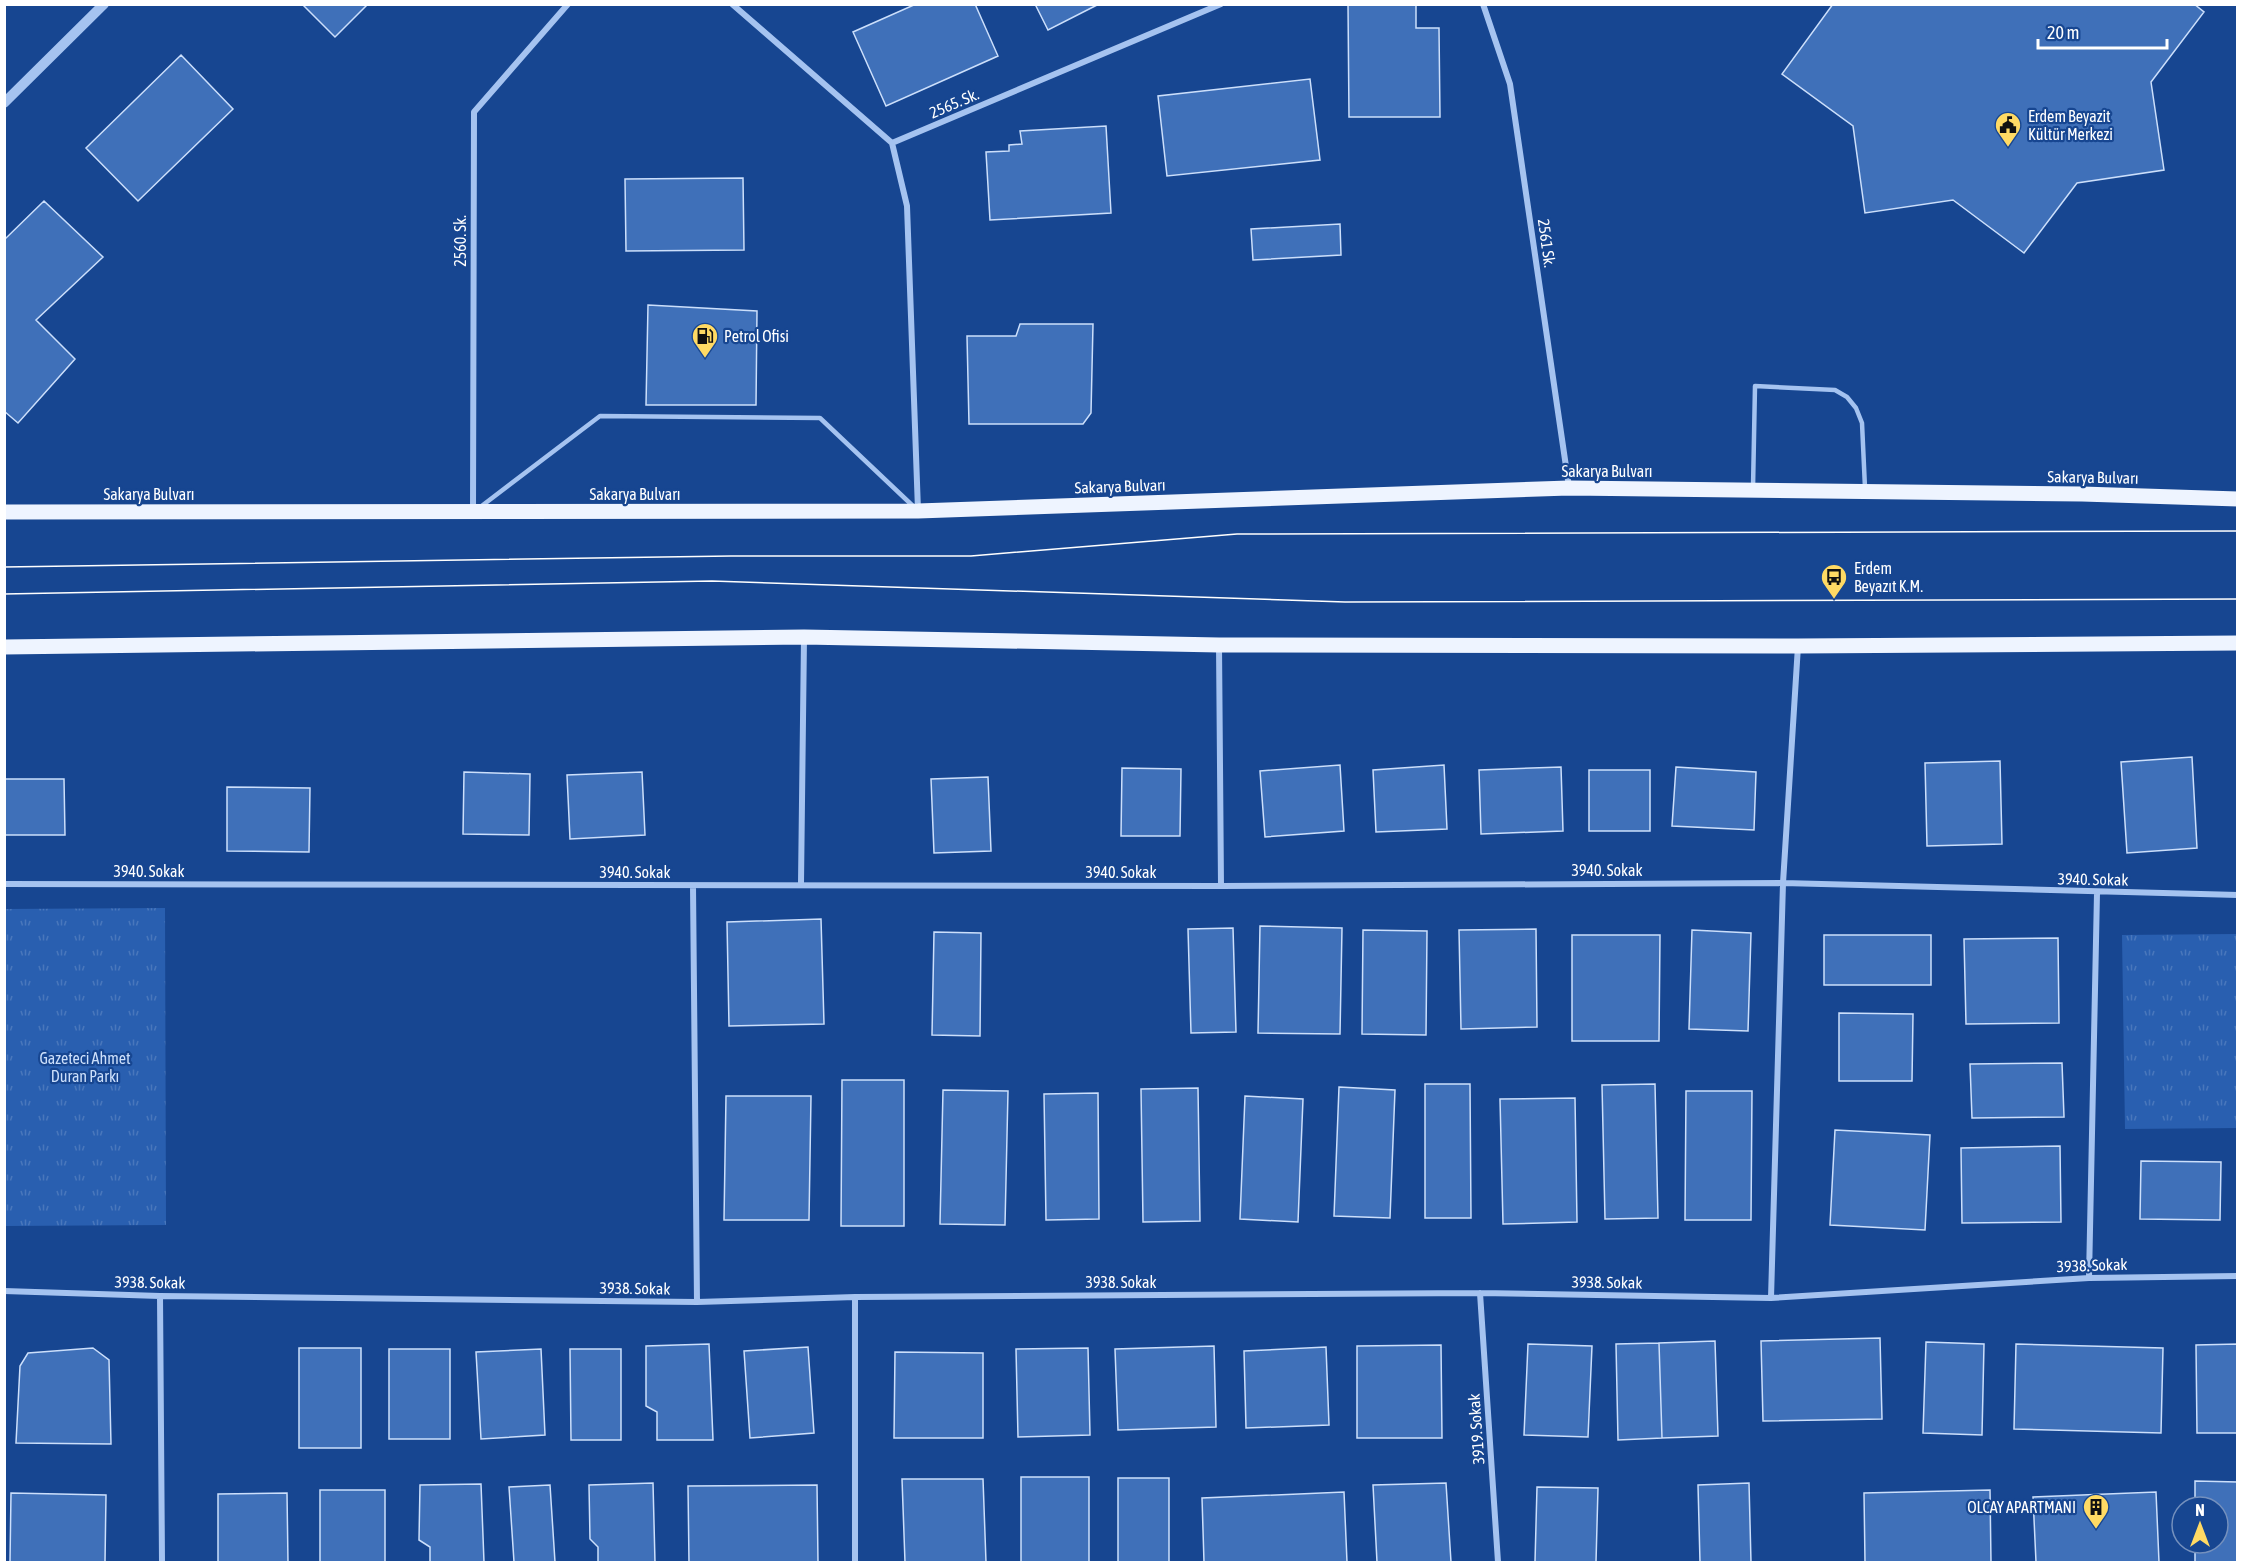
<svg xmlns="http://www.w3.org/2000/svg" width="2242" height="1567" viewBox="0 0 2242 1567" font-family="'Asap Condensed',sans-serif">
	<defs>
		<pattern id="park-tufts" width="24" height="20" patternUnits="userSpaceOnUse" patternTransform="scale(1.5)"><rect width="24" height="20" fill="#295fb0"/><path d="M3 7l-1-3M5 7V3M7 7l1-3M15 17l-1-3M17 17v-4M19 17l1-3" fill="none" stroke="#4977bc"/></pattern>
	</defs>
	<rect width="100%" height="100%" fill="#174691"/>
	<path fill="url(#park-tufts)" d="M 165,908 L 166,1225 L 5,1226 L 5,909 Z
		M 2237,934 L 2237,1128 L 2125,1129 L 2122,935 Z"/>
	<path fill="#3f70b9" stroke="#ccdffb" stroke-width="1.5" d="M 302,4 L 368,4 L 335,37 Z
		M 916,4 L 975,4 L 998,56 L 886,106 L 853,32 Z
		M 1035,4 L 1099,4 L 1048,30 Z
		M 1348,4 L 1416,4 L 1416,28 L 1439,28 L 1440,117 L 1349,117 Z
		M 1833,4 L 2194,4 L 2204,12 L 2151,82 L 2164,170 L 2077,183 L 2024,253 L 1953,200 L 1865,213 L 1853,126 L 1782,74 Z
		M 181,55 L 233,109 L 138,201 L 86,148 Z
		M 1310,79 L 1320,160 L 1167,176 L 1158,96 Z
		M 1106,126 L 1111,213 L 990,220 L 986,152 L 1009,151 L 1009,145 L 1022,144 L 1020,131 Z
		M 743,178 L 744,250 L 626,251 L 625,179 Z
		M 44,201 L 103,257 L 36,320 L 75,359 L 18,423 L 4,411 L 4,240 Z
		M 1340,224 L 1341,255 L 1253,260 L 1251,229 Z
		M 648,305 L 757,311 L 756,405 L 646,405 Z
		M 1020,324 L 1093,324 L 1091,413 L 1083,424 L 969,424 L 967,336 L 1016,336 Z
		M 2192,757 L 2197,848 L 2127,853 L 2121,762 Z
		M 2000,761 L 2002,844 L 1927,846 L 1925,763 Z
		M 1340,765 L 1344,831 L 1265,837 L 1260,771 Z
		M 1444,765 L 1447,829 L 1376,832 L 1373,770 Z
		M 1561,767 L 1563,831 L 1481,834 L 1479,770 Z
		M 1676,767 L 1756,772 L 1754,830 L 1672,826 Z
		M 1122,768 L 1181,769 L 1180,836 L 1121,836 Z
		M 1589,770 L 1650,770 L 1650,831 L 1589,831 Z
		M 464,772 L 530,774 L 529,835 L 463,834 Z
		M 642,772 L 645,835 L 570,839 L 567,775 Z
		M 988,777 L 991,851 L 934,853 L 931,779 Z
		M 4,779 L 64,779 L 65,835 L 4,835 Z
		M 227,787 L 310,788 L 309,852 L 227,851 Z
		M 821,919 L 824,1024 L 729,1026 L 727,922 Z
		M 1260,926 L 1342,928 L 1340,1034 L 1258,1033 Z
		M 1233,928 L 1236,1032 L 1191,1033 L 1188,929 Z
		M 1536,929 L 1537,1027 L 1461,1029 L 1459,930 Z
		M 1363,930 L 1427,931 L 1426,1035 L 1362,1034 Z
		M 1692,930 L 1751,933 L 1748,1031 L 1689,1029 Z
		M 934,932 L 981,933 L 980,1036 L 932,1035 Z
		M 1572,935 L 1660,935 L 1659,1041 L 1572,1041 Z
		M 1824,935 L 1931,935 L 1931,985 L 1824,985 Z
		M 2058,938 L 2059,1023 L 1966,1024 L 1964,939 Z
		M 1839,1013 L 1913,1014 L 1912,1081 L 1839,1081 Z
		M 2062,1063 L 2064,1117 L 1972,1118 L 1970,1064 Z
		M 842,1080 L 904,1080 L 904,1226 L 841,1226 Z
		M 1425,1084 L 1470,1084 L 1471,1218 L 1425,1218 Z
		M 1655,1084 L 1658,1218 L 1605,1219 L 1602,1085 Z
		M 1339,1087 L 1395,1090 L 1390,1218 L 1334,1216 Z
		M 1198,1088 L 1200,1221 L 1143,1222 L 1141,1089 Z
		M 943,1090 L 1008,1091 L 1005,1225 L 940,1224 Z
		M 1686,1091 L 1752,1091 L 1751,1220 L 1685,1220 Z
		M 1098,1093 L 1099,1219 L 1046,1220 L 1044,1094 Z
		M 726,1096 L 811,1096 L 809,1220 L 724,1220 Z
		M 1245,1096 L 1303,1099 L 1298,1222 L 1240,1219 Z
		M 1575,1098 L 1577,1222 L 1503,1224 L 1500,1099 Z
		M 1835,1130 L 1930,1135 L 1925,1230 L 1830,1225 Z
		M 2060,1146 L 2061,1222 L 1962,1223 L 1961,1148 Z
		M 2141,1161 L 2221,1162 L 2220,1220 L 2140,1219 Z
		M 1880,1338 L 1882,1419 L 1763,1421 L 1761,1341 Z
		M 1715,1341 L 1718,1436 L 1662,1438 L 1659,1343 Z
		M 1926,1342 L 1984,1344 L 1982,1435 L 1923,1433 Z
		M 1659,1343 L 1662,1438 L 1618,1440 L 1616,1344 Z
		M 709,1344 L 713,1440 L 657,1440 L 657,1412 L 646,1406 L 646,1346 Z
		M 1528,1344 L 1592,1346 L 1588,1437 L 1524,1435 Z
		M 2016,1344 L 2163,1348 L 2161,1433 L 2014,1429 Z
		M 2238,1344 L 2238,1433 L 2197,1433 L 2196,1345 Z
		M 1441,1345 L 1442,1438 L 1357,1438 L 1357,1346 Z
		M 1214,1346 L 1216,1427 L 1118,1430 L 1115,1349 Z
		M 808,1347 L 814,1433 L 750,1438 L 744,1351 Z
		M 1326,1347 L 1329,1425 L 1246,1428 L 1244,1351 Z
		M 93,1348 L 109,1360 L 111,1444 L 16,1443 L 20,1366 L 28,1353 Z
		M 299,1348 L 361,1348 L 361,1448 L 299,1448 Z
		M 1088,1348 L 1090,1435 L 1018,1437 L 1016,1349 Z
		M 389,1349 L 450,1349 L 450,1439 L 389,1439 Z
		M 541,1349 L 545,1435 L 481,1439 L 476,1352 Z
		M 570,1349 L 621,1349 L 621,1440 L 571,1440 Z
		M 895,1352 L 983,1353 L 983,1438 L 894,1438 Z
		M 1021,1477 L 1089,1477 L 1089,1562 L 1021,1562 Z
		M 1118,1478 L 1169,1478 L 1169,1562 L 1118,1562 Z
		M 902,1479 L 983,1479 L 986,1562 L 905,1562 Z
		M 2195,1481 L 2238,1482 L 2238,1562 L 2195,1562 L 2195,1543 L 2218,1543 L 2218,1507 L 2195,1507 Z
		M 653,1483 L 655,1562 L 598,1562 L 598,1547 L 590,1539 L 589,1485 Z
		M 1446,1483 L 1451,1562 L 1377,1562 L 1373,1485 Z
		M 1749,1483 L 1751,1562 L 1700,1562 L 1698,1485 Z
		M 481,1484 L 484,1562 L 430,1562 L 430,1547 L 419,1540 L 420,1485 Z
		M 550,1485 L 555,1562 L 514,1562 L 509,1487 Z
		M 817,1485 L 818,1562 L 689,1562 L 688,1486 Z
		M 1537,1487 L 1598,1488 L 1596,1562 L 1535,1562 Z
		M 320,1490 L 385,1490 L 385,1562 L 320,1562 Z
		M 1990,1490 L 1991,1562 L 1865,1562 L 1864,1493 Z
		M 1344,1492 L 1347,1562 L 1204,1562 L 1202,1498 Z
		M 2156,1492 L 2159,1562 L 2036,1562 L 2033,1497 Z
		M 11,1493 L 106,1495 L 105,1562 L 10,1562 Z
		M 287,1493 L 288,1562 L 218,1562 L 218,1494 Z"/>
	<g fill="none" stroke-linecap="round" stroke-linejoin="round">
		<path stroke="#a5c3f0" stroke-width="4.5" d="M 1753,488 L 1755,386 L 1835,390 L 1847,397 L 1856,408 L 1862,423 L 1865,488
			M 479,508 L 600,416 L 820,418 L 914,507"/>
		<path stroke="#a5c3f0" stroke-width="6" d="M 732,4 L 892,143 L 1221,4
			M 1483,4 L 1510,84 L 1569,487
			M 892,143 L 907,206 L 918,510
			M 473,512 L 474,112 L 568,4
			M 1219,645 L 1221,886
			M 801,883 L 804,638
			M 4,884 L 1221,886 L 1783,883 L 2238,895
			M 693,886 L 697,1302
			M 2089,1278 L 2097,893
			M 4,1291 L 160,1296 L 697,1302 L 855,1297 L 1480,1293 L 1771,1298 L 2089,1278 L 2238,1276
			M 1480,1293 L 1498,1562
			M 160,1296 L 162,1562
			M 855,1297 L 855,1562
			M 1771,1298 L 1783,883 L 1798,646"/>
		<path stroke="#a5c3f0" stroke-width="10" d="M 4,103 L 104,4"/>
		<path stroke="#eef4ff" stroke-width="15" d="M 4,512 L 918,511 L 1569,488 L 2082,494 L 2238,499
			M 4,647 L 804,637 L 1219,645 L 1798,646 L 2238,643"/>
		<path stroke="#fff" stroke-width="1.5" d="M 4,567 L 731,556 L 971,556 L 1237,534 L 2238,531
			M 4,594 L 712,581 L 1345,602 L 2238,599"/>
	</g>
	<defs>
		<g id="civic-pin" transform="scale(1.35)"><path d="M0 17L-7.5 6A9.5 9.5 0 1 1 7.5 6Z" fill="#ffda64" stroke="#174691"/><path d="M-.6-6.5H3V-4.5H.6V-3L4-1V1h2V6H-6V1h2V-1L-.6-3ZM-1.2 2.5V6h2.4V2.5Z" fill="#111"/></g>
		<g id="fuel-pin" transform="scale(1.35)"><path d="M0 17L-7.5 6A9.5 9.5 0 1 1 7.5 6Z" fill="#ffda64" stroke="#174691"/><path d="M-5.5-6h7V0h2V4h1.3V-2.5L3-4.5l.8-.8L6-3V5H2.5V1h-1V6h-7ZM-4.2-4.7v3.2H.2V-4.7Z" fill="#111"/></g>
		<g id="bus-pin" transform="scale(1.35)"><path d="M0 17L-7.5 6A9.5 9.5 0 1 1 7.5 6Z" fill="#ffda64" stroke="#174691"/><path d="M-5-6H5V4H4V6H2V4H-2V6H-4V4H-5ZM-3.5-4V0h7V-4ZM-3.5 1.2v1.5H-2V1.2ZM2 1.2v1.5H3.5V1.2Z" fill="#111"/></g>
		<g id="building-pin" transform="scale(1.35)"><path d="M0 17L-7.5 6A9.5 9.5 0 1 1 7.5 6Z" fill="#ffda64" stroke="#174691"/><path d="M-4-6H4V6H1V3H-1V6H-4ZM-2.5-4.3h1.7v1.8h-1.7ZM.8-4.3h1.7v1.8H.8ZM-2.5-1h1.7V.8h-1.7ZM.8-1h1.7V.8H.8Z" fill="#111"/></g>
	</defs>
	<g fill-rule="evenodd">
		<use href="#civic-pin" x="2008" y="125"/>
		<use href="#fuel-pin" x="705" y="336"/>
		<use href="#bus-pin" x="1834" y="577"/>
		<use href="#building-pin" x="2096" y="1507"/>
	</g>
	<g text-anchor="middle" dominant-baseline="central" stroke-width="4.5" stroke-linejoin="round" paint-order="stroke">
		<g font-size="16" fill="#fff" stroke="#174691">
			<text transform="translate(954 103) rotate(-23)">2565. Sk.</text>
			<text transform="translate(460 241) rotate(-90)">2560. Sk.</text>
			<text transform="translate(1547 243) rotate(82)">2561 Sk.</text>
			<text x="1607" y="471">Sakarya Bulvarı</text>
			<text transform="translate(2093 477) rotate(1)">Sakarya Bulvarı</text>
			<text transform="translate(1120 486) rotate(-2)">Sakarya Bulvarı</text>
			<text x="149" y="494">Sakarya Bulvarı</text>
			<text x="635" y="494">Sakarya Bulvarı</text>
			<text x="1607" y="870">3940. Sokak</text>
			<text x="149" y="871">3940. Sokak</text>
			<text x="635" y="872">3940. Sokak</text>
			<text x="1121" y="872">3940. Sokak</text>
			<text transform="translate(2093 879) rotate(1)">3940. Sokak</text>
			<text transform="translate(2092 1265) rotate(-2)">3938. Sokak</text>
			<text transform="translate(150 1282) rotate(1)">3938. Sokak</text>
			<text x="1121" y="1282">3938. Sokak</text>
			<text transform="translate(1607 1282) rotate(1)">3938. Sokak</text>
			<text transform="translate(635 1288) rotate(1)">3938. Sokak</text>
			<text transform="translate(1476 1429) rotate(-94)">3919. Sokak</text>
		</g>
		<g font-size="16" fill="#fff" stroke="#174691" text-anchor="start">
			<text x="2028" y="116">Erdem Beyazit<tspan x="2028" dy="18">Kültür Merkezi</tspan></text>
			<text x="724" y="336">Petrol Ofisi</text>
			<text x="1854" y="568">Erdem<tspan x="1854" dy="18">Beyazıt K.M.</tspan></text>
			<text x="2076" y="1507" text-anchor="end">OLCAY APARTMANI</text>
		</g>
		<g font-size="16" fill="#ccdffb" stroke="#174691">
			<text x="85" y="1058">Gazeteci Ahmet<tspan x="85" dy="18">Duran Parkı</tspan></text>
		</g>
	</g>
	<rect width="2242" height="1567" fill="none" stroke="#ffffff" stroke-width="12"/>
	<g transform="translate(2200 1525)"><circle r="28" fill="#174691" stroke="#7490bd" stroke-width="1.5"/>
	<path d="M0-4.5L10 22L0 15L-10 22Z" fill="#ffda64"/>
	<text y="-9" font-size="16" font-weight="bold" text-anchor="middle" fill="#ffffff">N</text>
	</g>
	<path d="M2038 39v9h129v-9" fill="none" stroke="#ffffff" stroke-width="3"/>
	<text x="2047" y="39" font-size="18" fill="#ffffff" stroke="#174691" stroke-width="4.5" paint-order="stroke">20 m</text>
</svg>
